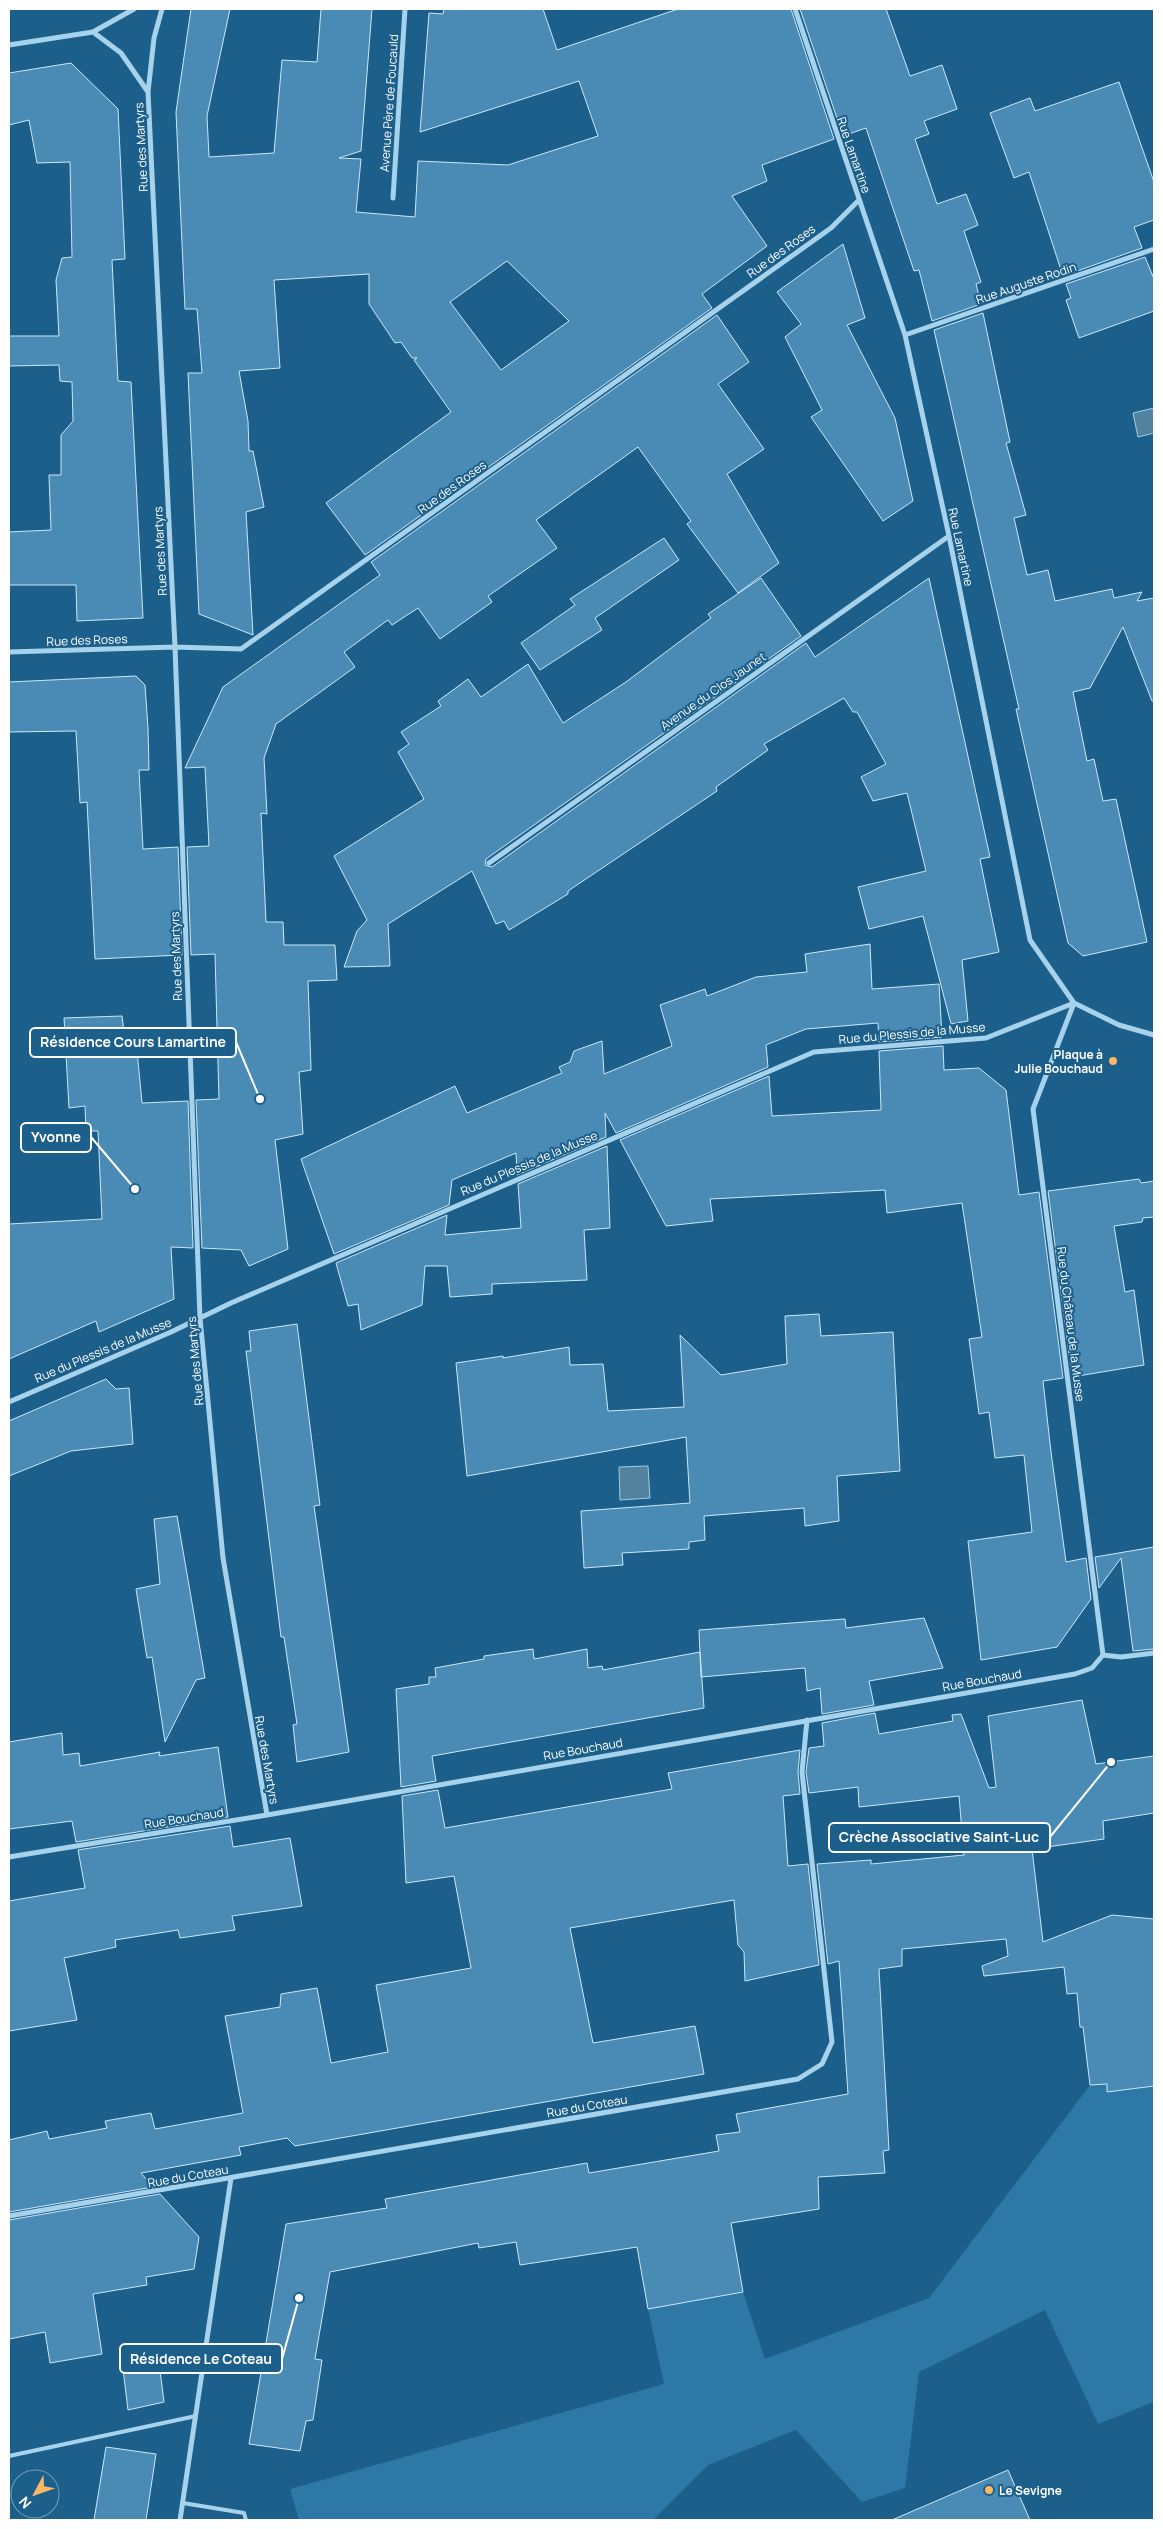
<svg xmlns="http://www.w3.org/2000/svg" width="1163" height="2529" viewBox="0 0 1163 2529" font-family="Manrope,sans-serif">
	<rect width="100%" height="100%" fill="#1c5f8a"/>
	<path fill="#2d78a6" d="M 1107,2084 L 1108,2092 L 1154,2086 L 1154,2402 L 1098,2424 L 1045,2310 L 919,2372 L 905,2488 L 862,2502 L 796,2430 L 708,2465 L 653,2520 L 299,2520 L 290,2489 L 664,2384 L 648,2309 L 743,2292 L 765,2359 L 929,2298 L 1090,2085 Z"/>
	<path fill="#53829f" stroke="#9acfee" d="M 1154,408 L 1154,433 L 1138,437 L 1133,413 Z
		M 648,1466 L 650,1498 L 620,1500 L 619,1467 Z"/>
	<path fill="#498bb4" stroke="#cce8f9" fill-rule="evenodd" d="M 191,9 L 230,9 L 207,116 L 209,157 L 274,153 L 282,60 L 317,62 L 321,9 L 372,9 L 361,151 L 339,158 L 361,159 L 356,212 L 415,217 L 418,161 L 508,165 L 598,136 L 579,81 L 420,132 L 429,13 L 443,14 L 444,9 L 543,9 L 557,50 L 678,9 L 791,9 L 834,139 L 762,165 L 767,181 L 732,196 L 767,246 L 702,294 L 712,308 L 365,555 L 326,503 L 451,412 L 414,360 L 417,358 L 412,358 L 401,342 L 395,343 L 369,304 L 369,274 L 274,280 L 280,368 L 239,371 L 248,421 L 249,451 L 253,451 L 264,507 L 246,512 L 253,635 L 199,614 L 188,373 L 202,373 L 197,309 L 185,309 L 176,112 ZM 507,261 L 569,321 L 501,370 L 450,302 Z
		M 800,9 L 886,9 L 910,76 L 942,65 L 957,109 L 924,121 L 929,134 L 915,139 L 937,204 L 966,194 L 978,225 L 964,231 L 981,282 L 976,284 L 981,304 L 932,321 L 919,270 L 914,271 L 866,128 L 843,136 Z
		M 71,63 L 118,109 L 125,259 L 112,260 L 118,381 L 131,382 L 143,618 L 77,621 L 76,585 L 9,585 L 9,532 L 51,530 L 49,475 L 61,475 L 61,435 L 73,421 L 72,382 L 60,381 L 59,365 L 9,366 L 9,336 L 59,336 L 56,280 L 62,258 L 72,257 L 70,162 L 37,163 L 29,120 L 9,125 L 9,73 Z
		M 1119,82 L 1154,182 L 1154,220 L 1134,227 L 1142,248 L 1063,276 L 1029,172 L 1014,178 L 990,113 L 1030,98 L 1035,111 Z
		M 843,244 L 865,318 L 847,325 L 895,418 L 913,501 L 883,521 L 811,417 L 822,410 L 785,337 L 801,324 L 777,292 Z
		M 1145,257 L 1154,279 L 1154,311 L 1079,338 L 1066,300 L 1071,298 L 1066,284 Z
		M 983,313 L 1010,442 L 1006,443 L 1026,515 L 1014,518 L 1027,575 L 1048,570 L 1055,601 L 1112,589 L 1114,598 L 1142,592 L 1137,601 L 1154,598 L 1154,701 L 1152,701 L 1123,627 L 1090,688 L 1073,692 L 1087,761 L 1094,759 L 1103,801 L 1116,799 L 1147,942 L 1083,956 L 1068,943 L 1016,709 L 1019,709 L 934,330 Z
		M 717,315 L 749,362 L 718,384 L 764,449 L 727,474 L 779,563 L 738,593 L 687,524 L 691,521 L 638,447 L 536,520 L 557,548 L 488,596 L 492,602 L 440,639 L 418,608 L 392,625 L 388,620 L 344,652 L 355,667 L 276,724 L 264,758 L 267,814 L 261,813 L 266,922 L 283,922 L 284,945 L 335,945 L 337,980 L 308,981 L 311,1070 L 299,1072 L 303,1134 L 275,1140 L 288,1249 L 249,1266 L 241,1250 L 202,1248 L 196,1100 L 219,1099 L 215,954 L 191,955 L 187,847 L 209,846 L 205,767 L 185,768 L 223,687 L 380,575 L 371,562 Z
		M 664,538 L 679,560 L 595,618 L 602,630 L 540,670 L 521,643 L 575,605 L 570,599 Z
		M 761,578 L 801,636 L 486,859 L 485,865 L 492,867 L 806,643 L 815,657 L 929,578 L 990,857 L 980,859 L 999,952 L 962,960 L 968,1021 L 951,1024 L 923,916 L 869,929 L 858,887 L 926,871 L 907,793 L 873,801 L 861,777 L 886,764 L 857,712 L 853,712 L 844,698 L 764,744 L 768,750 L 716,787 L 717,791 L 568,891 L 568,894 L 509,930 L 504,921 L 496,924 L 472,871 L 388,924 L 390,966 L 344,967 L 357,931 L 367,920 L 334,856 L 424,799 L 398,752 L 409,744 L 401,732 L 441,706 L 438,701 L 468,679 L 481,697 L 528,664 L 563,723 L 626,682 L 711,618 L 708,614 Z
		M 136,676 L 145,685 L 148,728 L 149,770 L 139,770 L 143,849 L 178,847 L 182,955 L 95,959 L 87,802 L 80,803 L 76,731 L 9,732 L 9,682 Z
		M 870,944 L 872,989 L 939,984 L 942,1037 L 879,1042 L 878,1023 L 806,1029 L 766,1045 L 768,1067 L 616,1133 L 605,1113 L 606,1137 L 517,1175 L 516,1153 L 452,1180 L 449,1205 L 334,1254 L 301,1159 L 455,1086 L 467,1113 L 562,1073 L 559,1067 L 570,1062 L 574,1051 L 602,1041 L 604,1074 L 672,1046 L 660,1005 L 705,989 L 707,996 L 756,977 L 807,972 L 805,954 Z
		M 122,1016 L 125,1040 L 136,1040 L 142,1103 L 188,1101 L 193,1248 L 171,1247 L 174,1299 L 99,1332 L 96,1321 L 9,1359 L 9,1224 L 102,1219 L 98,1131 L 86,1131 L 85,1106 L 69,1108 L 64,1018 Z
		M 943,1046 L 944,1070 L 979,1068 L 1006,1090 L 1019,1195 L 1039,1192 L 1063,1378 L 1043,1381 L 1051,1452 L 1066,1562 L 1086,1558 L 1091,1599 L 1057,1647 L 981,1660 L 968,1541 L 1032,1532 L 1024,1455 L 995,1458 L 989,1412 L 979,1414 L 969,1339 L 982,1337 L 962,1203 L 887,1213 L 885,1190 L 710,1199 L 713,1221 L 666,1226 L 620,1140 L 769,1076 L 772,1116 L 881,1110 L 879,1051 Z
		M 607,1146 L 610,1228 L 584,1230 L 587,1280 L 492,1284 L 492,1294 L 450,1297 L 447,1266 L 425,1266 L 422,1305 L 361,1330 L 358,1304 L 348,1306 L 336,1263 L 447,1215 L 445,1235 L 521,1228 L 518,1184 Z
		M 1139,1179 L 1141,1183 L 1154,1181 L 1154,1217 L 1143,1218 L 1142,1222 L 1114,1226 L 1125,1292 L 1134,1290 L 1144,1365 L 1072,1377 L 1048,1191 Z
		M 819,1314 L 821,1336 L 893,1332 L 900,1471 L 837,1476 L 839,1521 L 805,1526 L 804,1508 L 704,1516 L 705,1540 L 689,1542 L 689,1549 L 622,1553 L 623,1565 L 584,1568 L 581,1511 L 690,1503 L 686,1437 L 467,1476 L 456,1363 L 503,1356 L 503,1358 L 569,1347 L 570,1365 L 603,1364 L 608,1411 L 684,1407 L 680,1335 L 721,1375 L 787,1364 L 785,1316 Z
		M 297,1324 L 320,1505 L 314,1506 L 349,1752 L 297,1762 L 293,1725 L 297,1724 L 284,1637 L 281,1637 L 246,1351 L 251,1351 L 249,1331 Z
		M 106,1379 L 116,1389 L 129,1388 L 133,1444 L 71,1451 L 9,1476 L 9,1421 Z
		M 177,1516 L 205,1678 L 196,1680 L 165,1742 L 152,1657 L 147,1658 L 136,1589 L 160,1584 L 154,1519 Z
		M 1154,1547 L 1154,1649 L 1133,1651 L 1121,1558 L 1099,1588 L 1095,1557 Z
		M 924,1618 L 943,1668 L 869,1681 L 874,1705 L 822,1714 L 820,1688 L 807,1691 L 805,1668 L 701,1677 L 699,1630 L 845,1619 L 846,1628 Z
		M 533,1649 L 534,1659 L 587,1649 L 588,1668 L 602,1666 L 603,1670 L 700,1652 L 704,1708 L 432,1756 L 436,1781 L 401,1787 L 396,1689 L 429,1684 L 429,1677 L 436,1677 L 435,1668 L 484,1659 L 484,1656 Z
		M 1082,1700 L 1096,1764 L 1154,1756 L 1154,1813 L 1103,1821 L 1104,1839 L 1032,1849 L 1043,1942 L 1112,1915 L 1154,1919 L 1154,2086 L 1107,2092 L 1107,2084 L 1090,2085 L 1083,2027 L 1080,2027 L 1077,1993 L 1067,1994 L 1064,1967 L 984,1976 L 982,1966 L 1008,1956 L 1006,1939 L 902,1949 L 902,1966 L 879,1969 L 889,2150 L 883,2151 L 885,2173 L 818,2177 L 819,2209 L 731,2223 L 743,2292 L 648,2309 L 637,2247 L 520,2265 L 516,2242 L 479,2248 L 478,2243 L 330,2272 L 315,2359 L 322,2360 L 313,2420 L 306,2421 L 300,2451 L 249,2444 L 286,2224 L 387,2208 L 385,2199 L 587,2163 L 589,2173 L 719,2151 L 716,2135 L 740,2132 L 736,2114 L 848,2094 L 839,1961 L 828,1964 L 817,1864 L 871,1860 L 871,1864 L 964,1855 L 959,1796 L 859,1807 L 858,1787 L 809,1793 L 806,1772 L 809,1748 L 824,1746 L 822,1723 L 875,1713 L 879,1734 L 953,1721 L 952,1715 L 961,1714 L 989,1788 L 996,1787 L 988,1716 Z
		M 62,1733 L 63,1755 L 79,1753 L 80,1766 L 160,1752 L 159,1756 L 218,1747 L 228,1817 L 76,1842 L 72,1821 L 9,1829 L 9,1742 Z
		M 800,1750 L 798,1772 L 800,1794 L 783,1796 L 788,1866 L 808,1864 L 819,1965 L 745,1981 L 744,1952 L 738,1945 L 734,1900 L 570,1928 L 593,2043 L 695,2026 L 704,2074 L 295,2146 L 287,2138 L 239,2147 L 241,2155 L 141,2173 L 153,2187 L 9,2212 L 9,2140 L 47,2131 L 49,2139 L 107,2128 L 105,2121 L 151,2113 L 155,2129 L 243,2113 L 225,2016 L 280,2007 L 281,1994 L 317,1988 L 331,2063 L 388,2052 L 376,1985 L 471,1968 L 454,1876 L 406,1883 L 402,1796 L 438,1790 L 445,1828 L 672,1789 L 668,1773 Z
		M 230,1826 L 233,1847 L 290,1838 L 302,1906 L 232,1916 L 235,1930 L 180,1938 L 178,1930 L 115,1940 L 116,1947 L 64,1958 L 77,2020 L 9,2031 L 9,1901 L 85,1888 L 78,1850 Z
		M 160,2194 L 199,2237 L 194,2269 L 146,2277 L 147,2285 L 93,2294 L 102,2354 L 50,2363 L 45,2332 L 9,2339 L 9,2220 Z
		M 159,2362 L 164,2402 L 128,2410 L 123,2369 Z
		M 106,2447 L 156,2454 L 146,2520 L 94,2520 Z
		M 1008,2470 L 1030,2520 L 892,2520 Z"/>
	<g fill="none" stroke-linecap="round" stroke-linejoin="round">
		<path stroke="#a7d2ec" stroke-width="4" d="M 9,2456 L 196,2416
			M 183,2503 L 244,2513 L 246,2520"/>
		<path stroke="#a7d2ec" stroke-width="5" d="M 162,9 L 154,38 L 148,92 L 175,647 L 200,1318 L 223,1558 L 267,1815
			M 795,9 L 905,335 L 949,536 L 1030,940 L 1074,1003 L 1119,1025 L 1154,1035
			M 93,32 L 121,53 L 148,92
			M 9,45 L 93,32 L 134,9
			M 393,198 L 405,9
			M 905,335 L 1154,249
			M 9,652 L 175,647 L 241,649 L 831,228 L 859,200
			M 489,863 L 949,536
			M 1074,1003 L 1033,1109 L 1103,1655
			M 9,1402 L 171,1332 L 231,1303 L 814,1052 L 986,1038 L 1074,1003
			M 1103,1655 L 1121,1657 L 1154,1653
			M 9,1857 L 267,1815 L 1075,1674 L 1092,1668 L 1103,1655
			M 9,2216 L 798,2079 L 822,2064 L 832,2042 L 802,1772 L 807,1720
			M 180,2520 L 231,2178"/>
	</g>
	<g fill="#fcb765" stroke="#1c5f8a" stroke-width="2">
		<circle cx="1113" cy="1061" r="5"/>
		<circle cx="989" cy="2490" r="5"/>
	</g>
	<g text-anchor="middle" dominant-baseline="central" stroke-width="4" stroke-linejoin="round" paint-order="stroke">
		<g font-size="12" fill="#fff" stroke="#1c5f8a">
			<text transform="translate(389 103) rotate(-86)">Avenue Père de Foucauld</text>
			<text transform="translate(141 147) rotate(-93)">Rue des Martyrs</text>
			<text transform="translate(854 155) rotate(71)">Rue Lamartine</text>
			<text transform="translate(781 251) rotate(-36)">Rue des Roses</text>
			<text transform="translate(1026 283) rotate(-19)">Rue Auguste Rodin</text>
			<text transform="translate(452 487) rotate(-36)">Rue des Roses</text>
			<text transform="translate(961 547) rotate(78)">Rue Lamartine</text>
			<text transform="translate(160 551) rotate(-93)">Rue des Martyrs</text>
			<text transform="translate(87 640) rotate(-2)">Rue des Roses</text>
			<text transform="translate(713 691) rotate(-35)">Avenue du Clos Jaunet</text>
			<text transform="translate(176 956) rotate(-92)">Rue des Martyrs</text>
			<text transform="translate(912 1033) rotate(-5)">Rue du Plessis de la Musse</text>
			<text transform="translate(529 1163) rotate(-23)">Rue du Plessis de la Musse</text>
			<text transform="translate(1071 1324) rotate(83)">Rue du Château de la Musse</text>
			<text transform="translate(103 1350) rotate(-23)">Rue du Plessis de la Musse</text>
			<text transform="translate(195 1361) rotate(-95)">Rue des Martyrs</text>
			<text transform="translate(982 1680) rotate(-10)">Rue Bouchaud</text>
			<text transform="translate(583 1749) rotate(-10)">Rue Bouchaud</text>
			<text transform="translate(267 1760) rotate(80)">Rue des Martyrs</text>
			<text transform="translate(184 1818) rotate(-9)">Rue Bouchaud</text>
			<text transform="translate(587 2106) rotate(-10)">Rue du Coteau</text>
			<text transform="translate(188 2176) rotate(-10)">Rue du Coteau</text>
		</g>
		<g font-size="12" font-weight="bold" fill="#fff" stroke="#1c5f8a" text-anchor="end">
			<text x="1103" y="1054">Plaque à<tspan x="1103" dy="14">Julie Bouchaud</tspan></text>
			<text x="999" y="2490" text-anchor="start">Le Sevigne</text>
		</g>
	</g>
	<path fill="none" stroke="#fff" stroke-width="2" d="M260 1099L236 1042M135 1189L91 1137M1111 1762L1050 1837M299 2298L282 2359"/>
	<g fill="#fff" stroke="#1c5f8a" stroke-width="2">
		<circle cx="260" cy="1099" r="5"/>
		<circle cx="135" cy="1189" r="5"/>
		<circle cx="1111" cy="1762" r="5"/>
		<circle cx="299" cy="2298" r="5"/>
	</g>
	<g fill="#1c5f8a" stroke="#fff" stroke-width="2">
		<rect x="30" y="1028" width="206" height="29" rx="5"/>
		<rect x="21" y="1123" width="70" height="29" rx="5"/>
		<rect x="829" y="1823" width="221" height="29" rx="5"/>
		<rect x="120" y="2344" width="162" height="29" rx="5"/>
	</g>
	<g font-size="14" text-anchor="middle" font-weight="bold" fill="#fff">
		<text x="133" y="1047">Résidence Cours Lamartine</text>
		<text x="56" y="1142">Yvonne</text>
		<text x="939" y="1842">Crèche Associative Saint-Luc</text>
		<text x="201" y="2364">Résidence Le Coteau</text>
	</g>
	<rect width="1163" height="2529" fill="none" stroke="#ffffff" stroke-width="20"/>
	<g transform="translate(35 2494) rotate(229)"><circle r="24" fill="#1c5f8a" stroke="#779fb9"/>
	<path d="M0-4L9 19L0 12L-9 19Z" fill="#fcb765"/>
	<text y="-8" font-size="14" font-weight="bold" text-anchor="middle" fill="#ffffff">N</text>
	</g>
</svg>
